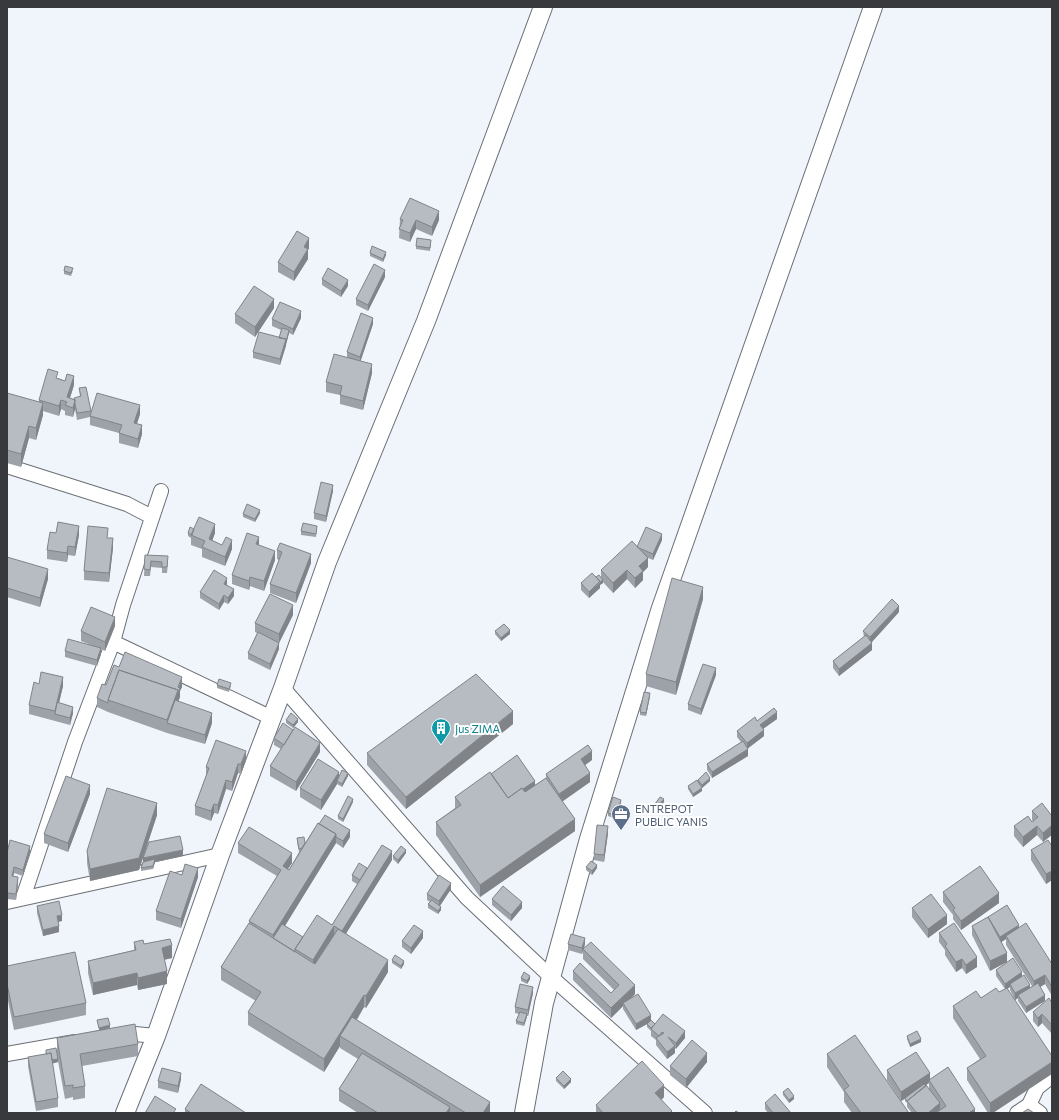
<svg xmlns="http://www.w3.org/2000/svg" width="1059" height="1120" viewBox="0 0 1059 1120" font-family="Commissioner,sans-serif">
	<rect width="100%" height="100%" fill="#f0f5fc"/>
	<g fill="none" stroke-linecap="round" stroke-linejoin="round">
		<g stroke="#6b6f75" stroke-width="16">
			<path id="minor" d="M 7,466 L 127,504 L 152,517
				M 161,491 L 123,605 L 113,642 L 272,718
				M 283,688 L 467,898 L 551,977 L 705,1113
				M 23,898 L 75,742 L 113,642
				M 7,902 L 220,855
				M 118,1036 L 135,1034 L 156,1036
				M 7,1054 L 75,1042
				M 1029,1105 L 1037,1088 L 1052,1076
				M 1017,1113 L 1029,1105 L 1040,1113"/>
		</g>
		<g stroke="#6b6f75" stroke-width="20">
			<path id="major" d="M 125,1113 L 156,1036 L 220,855 L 283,688 L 327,562 L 426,321 L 543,7
				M 524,1113 L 544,1003 L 589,839 L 661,608 L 873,7"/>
		</g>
		<use href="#minor" stroke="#fff" stroke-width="14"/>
		<use href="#major" stroke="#fff" stroke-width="18"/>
	</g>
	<path fill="#9da2a8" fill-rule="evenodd" d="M 400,219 L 439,220 L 432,236 L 416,229 L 410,242 L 399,238 Z
		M 431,243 L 430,251 L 416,249 L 416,246 Z
		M 309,248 L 308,250 L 308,259 L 294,281 L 278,272 L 278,262 Z
		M 370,253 L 386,255 L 383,262 L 370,256 Z
		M 64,271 L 73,271 L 71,276 L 64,274 Z
		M 385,277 L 368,311 L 356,305 L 356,299 Z
		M 322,279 L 348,286 L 341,297 L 322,285 Z
		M 274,308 L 255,337 L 235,323 L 235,314 Z
		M 301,318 L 293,335 L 289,333 L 280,365 L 253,358 L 253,352 L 279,338 L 281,330 L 272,326 L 272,319 Z
		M 373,324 L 360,361 L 372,373 L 363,410 L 340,404 L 340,395 L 326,392 L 326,382 L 347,357 L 347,352 Z
		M 58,378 L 74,385 L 70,398 L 74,399 L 80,397 L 79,388 L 91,411 L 91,413 L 140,414 L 137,424 L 142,434 L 138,448 L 119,443 L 119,433 L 90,425 L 90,417 L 77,420 L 75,409 L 73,417 L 65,415 L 65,411 L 61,409 L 59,416 L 43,411 L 43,415 L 36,440 L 29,438 L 21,467 L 7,463 L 7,393 L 39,402 L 39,400 Z
		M 333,491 L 326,522 L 314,519 L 314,513 Z
		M 260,513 L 255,522 L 243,517 L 243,514 Z
		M 194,529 L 215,533 L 212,541 L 232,549 L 225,566 L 202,557 L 202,549 L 191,545 L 191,538 L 188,536 L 188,533 Z
		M 317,529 L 316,537 L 301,535 L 301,531 Z
		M 56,533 L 79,535 L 75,556 L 68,555 L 67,562 L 47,559 L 47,550 Z
		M 108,538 L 113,548 L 109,582 L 84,580 L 84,571 Z
		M 662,540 L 653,560 L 648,558 L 648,567 L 643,572 L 643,580 L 635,588 L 627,579 L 613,593 L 603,582 L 603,583 L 600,585 L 600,588 L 589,598 L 581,590 L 581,583 L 596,577 L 601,578 L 601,570 L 637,547 Z
		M 259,545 L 275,560 L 264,591 L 250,586 L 249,590 L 232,584 L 232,575 Z
		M 277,550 L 311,563 L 296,603 L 270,593 L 270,584 L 279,560 L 277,559 Z
		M 145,555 L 168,563 L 167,573 L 162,573 L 162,568 L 151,567 L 150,576 L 144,576 Z
		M 7,557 L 48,579 L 40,607 L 7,597 Z
		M 227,585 L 234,596 L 228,604 L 224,602 L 219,610 L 200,598 L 200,592 Z
		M 703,599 L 676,695 L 646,686 L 646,674 Z
		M 899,612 L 872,642 L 872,650 L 839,676 L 833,668 L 833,661 L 864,637 L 863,631 Z
		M 293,615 L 279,643 L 279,649 L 270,670 L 248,659 L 248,653 L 257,633 L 255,632 L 255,623 Z
		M 115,626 L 105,651 L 101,649 L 101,654 L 97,666 L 65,657 L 65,651 L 91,645 L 81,641 L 81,631 Z
		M 495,631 L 510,634 L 501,641 L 495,634 Z
		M 119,667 L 182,687 L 180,691 L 180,697 L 178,701 L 212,723 L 205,744 L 167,733 L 108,712 L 97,707 L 97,698 Z
		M 716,675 L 701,715 L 688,710 L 688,704 Z
		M 39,684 L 63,686 L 59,703 L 73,713 L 70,725 L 29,714 L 29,705 Z
		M 217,685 L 231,686 L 229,692 L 217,688 Z
		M 650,696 L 646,716 L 640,715 L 640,712 Z
		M 777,719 L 763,729 L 764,736 L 747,749 L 748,756 L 712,778 L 707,770 L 707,764 L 741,742 L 737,737 L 737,731 L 757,721 Z
		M 286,720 L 298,722 L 293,728 L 286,723 Z
		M 513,724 L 406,809 L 367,765 L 367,753 Z
		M 274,738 L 320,752 L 296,791 L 270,776 L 270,766 L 281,749 L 274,745 Z
		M 246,760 L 241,774 L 238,773 L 232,791 L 226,789 L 218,814 L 214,813 L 211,821 L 195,815 L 195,806 L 206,776 L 206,767 Z
		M 592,760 L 585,765 L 590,782 L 562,801 L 575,831 L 480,897 L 436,835 L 436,822 L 455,808 L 455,797 L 491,774 L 535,785 L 546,778 L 546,774 Z
		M 348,776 L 342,787 L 337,784 L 321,810 L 300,797 L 300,788 L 339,777 Z
		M 698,780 L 710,781 L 702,788 L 701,787 L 702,791 L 693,797 L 688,789 L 688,786 L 698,781 Z
		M 90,794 L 68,852 L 44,843 L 44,834 Z
		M 353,802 L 343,822 L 338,819 L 338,816 Z
		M 664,802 L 658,810 L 655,807 L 655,804 Z
		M 621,803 L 616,819 L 608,816 L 608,813 Z
		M 1032,811 L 1052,816 L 1043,842 L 1037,835 L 1023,847 L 1014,836 L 1014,826 L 1033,821 L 1032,820 Z
		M 157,815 L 139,870 L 90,881 L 87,863 L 87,851 Z
		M 318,823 L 350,837 L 343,848 L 336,843 L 285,926 L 303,937 L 332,925 L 357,884 L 352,881 L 352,875 L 367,868 L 392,860 L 346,933 L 388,972 L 366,1008 L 364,1007 L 357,1020 L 490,1113 L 358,1113 L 339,1101 L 339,1089 L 358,1059 L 340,1048 L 340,1046 L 324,1072 L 248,1025 L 248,1012 L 256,1001 L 221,980 L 221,967 L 249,924 L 249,921 L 277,876 L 238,853 L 238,843 L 292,863 L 288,869 L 289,870 L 299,852 L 297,842 L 297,838 L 305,843 Z
		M 608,833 L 604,862 L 594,860 L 594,854 Z
		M 1052,846 L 1052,880 L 1046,884 L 1031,860 L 1031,850 Z
		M 30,852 L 23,876 L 14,873 L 13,876 L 18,883 L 16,900 L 7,899 L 7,853 Z
		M 406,853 L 398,864 L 393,859 L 393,856 Z
		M 183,856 L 155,862 L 153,869 L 141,871 L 141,868 L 143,862 Z
		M 586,867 L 597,868 L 592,875 L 586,870 Z
		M 182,875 L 198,877 L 181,928 L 156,920 L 156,911 Z
		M 451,889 L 440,906 L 441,910 L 438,914 L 428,908 L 428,904 L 430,902 L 427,900 L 427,894 Z
		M 943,892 L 999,903 L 961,930 L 953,919 L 953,915 L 943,902 Z
		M 492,899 L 522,908 L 511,921 L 492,905 Z
		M 37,906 L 62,921 L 58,922 L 59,932 L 43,936 L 37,913 Z
		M 912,908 L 947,924 L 928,938 L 912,917 Z
		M 988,917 L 1019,928 L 1052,964 L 1052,996 L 1045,984 L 1040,987 L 1026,1013 L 1018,1001 L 1018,998 L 1015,1000 L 1010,990 L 1010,987 L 1007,989 L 993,1113 L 988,1113 L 967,1080 L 967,1068 L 980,1059 L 953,1018 L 953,1006 L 999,992 L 1005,989 L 996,976 L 996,970 L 1022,976 L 1030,988 L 1032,986 L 1006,945 L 1006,939 L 1001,942 L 990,971 L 972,935 L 972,926 Z
		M 939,933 L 977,967 L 966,974 L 962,968 L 956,972 L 945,955 L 945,950 L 939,942 Z
		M 423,938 L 411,954 L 402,947 L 402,941 Z
		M 134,942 L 144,944 L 172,958 L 164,960 L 167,984 L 138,990 L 137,985 L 93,995 L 88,973 L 88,961 L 134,950 Z
		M 568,944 L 585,944 L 584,949 L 635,994 L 630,999 L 655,1024 L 685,1038 L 675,1049 L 675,1053 L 667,1059 L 656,1045 L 656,1040 L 651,1036 L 651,1031 L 647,1027 L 647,1024 L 636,1030 L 623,1009 L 623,1006 L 611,1018 L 573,980 L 573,971 L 611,993 L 614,990 L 583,959 L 583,952 L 582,954 L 568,950 Z
		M 392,960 L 404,964 L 401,969 L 392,963 Z
		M 7,966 L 86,1003 L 86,1015 L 14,1030 L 7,996 Z
		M 521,978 L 530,979 L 527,984 L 521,981 Z
		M 533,993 L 528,1016 L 527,1016 L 524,1026 L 516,1024 L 516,1021 L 519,1014 L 515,1013 L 515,1007 Z
		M 1052,1003 L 1052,1046 L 1051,1044 L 1051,1035 L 1052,1034 L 1042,1023 L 1038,1027 L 1033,1021 L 1033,1012 Z
		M 97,1020 L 104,1030 L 138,1044 L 138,1056 L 82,1066 L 85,1086 L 85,1098 L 73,1100 L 73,1097 L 65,1099 L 58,1061 L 58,1062 L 52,1063 L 58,1098 L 58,1107 L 36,1111 L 28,1066 L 28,1057 L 46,1054 L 46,1050 L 57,1050 L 57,1038 L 99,1030 Z
		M 907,1036 L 921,1042 L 910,1047 L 907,1039 Z
		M 827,1054 L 909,1113 L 852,1113 L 844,1102 L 844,1092 L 827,1067 Z
		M 707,1062 L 686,1088 L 670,1075 L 670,1066 Z
		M 887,1070 L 930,1079 L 975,1113 L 912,1113 L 907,1107 L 907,1103 L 905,1101 L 905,1099 L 901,1101 L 887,1080 ZM 929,1083 L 929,1089 L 926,1085 Z
		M 556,1078 L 571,1082 L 564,1089 L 556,1081 Z
		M 181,1079 L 178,1093 L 158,1088 L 158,1081 Z
		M 783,1092 L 794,1099 L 789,1103 L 783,1095 Z
		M 664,1097 L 661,1100 L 672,1113 L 596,1113 L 596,1105 Z
		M 765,1103 L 791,1113 L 768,1113 L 765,1109 Z
		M 185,1109 L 246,1113 L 185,1113 Z"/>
	<path fill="#808488" d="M 439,211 L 439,220 L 432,236 L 432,227 Z
		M 416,220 L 416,229 L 410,242 L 410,233 Z
		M 309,238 L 309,248 L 308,250 L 308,259 L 294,281 L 294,272 L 304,247 Z
		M 386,252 L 386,255 L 383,262 L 383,259 Z
		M 385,270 L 385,277 L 368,311 L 368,305 Z
		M 348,280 L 348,286 L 341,297 L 341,291 Z
		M 274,299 L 274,308 L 255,337 L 255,327 Z
		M 301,311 L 301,318 L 293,335 L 293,329 Z
		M 373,318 L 373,324 L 360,363 L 360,357 Z
		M 289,330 L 289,333 L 286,345 L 286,342 Z
		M 286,339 L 286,346 L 280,365 L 280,359 Z
		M 372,364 L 372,373 L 363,410 L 363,401 Z
		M 74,376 L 74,385 L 67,407 L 67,397 Z
		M 61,400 L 61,409 L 59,416 L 59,406 Z
		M 75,400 L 75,409 L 73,417 L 73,408 Z
		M 43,403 L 43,415 L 36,440 L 36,428 Z
		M 140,405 L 140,414 L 134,432 L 134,423 Z
		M 142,425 L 142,434 L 138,448 L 138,439 Z
		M 29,426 L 29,438 L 21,467 L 21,454 Z
		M 333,485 L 333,491 L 326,522 L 326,516 Z
		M 260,510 L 260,513 L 255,522 L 255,519 Z
		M 215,524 L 215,533 L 209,549 L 209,539 Z
		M 79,526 L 79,535 L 75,556 L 75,547 Z
		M 662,534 L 662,540 L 653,560 L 653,554 Z
		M 259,537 L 259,547 L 256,544 Z
		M 113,538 L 113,548 L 109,582 L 109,573 Z
		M 232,540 L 232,549 L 225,566 L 225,557 Z
		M 68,546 L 68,555 L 67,562 L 67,553 Z
		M 275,551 L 275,560 L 264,591 L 264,581 Z
		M 311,554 L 311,563 L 296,603 L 296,593 Z
		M 648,558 L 648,567 L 643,572 L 643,580 L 635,588 L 635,578 L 639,566 Z
		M 48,569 L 48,579 L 40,607 L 40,598 Z
		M 627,570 L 627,579 L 613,593 L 613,583 Z
		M 250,577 L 250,586 L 249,590 L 249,581 Z
		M 227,578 L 227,585 L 224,590 L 224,584 Z
		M 603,580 L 603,583 L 600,585 L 600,588 L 589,598 L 589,592 Z
		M 703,587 L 703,599 L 676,695 L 676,682 Z
		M 234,589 L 234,596 L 228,604 L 228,598 Z
		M 224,595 L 224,602 L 219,610 L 219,604 Z
		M 293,605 L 293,615 L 279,643 L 279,649 L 270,670 L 270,664 L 279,643 L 279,634 Z
		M 899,606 L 899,612 L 870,644 L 870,637 Z
		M 115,617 L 115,626 L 105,651 L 105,642 Z
		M 510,630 L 510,634 L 501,641 L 501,638 Z
		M 872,643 L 872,650 L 839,676 L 839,669 Z
		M 101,648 L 101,654 L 97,666 L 97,660 Z
		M 716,668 L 716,675 L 701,715 L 701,709 Z
		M 63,677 L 63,686 L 56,715 L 55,714 L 55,711 Z
		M 182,677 L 182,687 L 180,691 L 180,697 L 170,724 L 167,723 L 167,720 Z
		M 650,693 L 650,696 L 646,716 L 646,713 Z
		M 73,707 L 73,713 L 70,725 L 70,718 Z
		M 513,711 L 513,724 L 406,809 L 406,797 Z
		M 777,712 L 777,719 L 760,731 L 760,725 Z
		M 212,713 L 212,723 L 205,744 L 205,735 Z
		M 298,719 L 298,722 L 293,728 L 293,725 Z
		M 764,730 L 764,736 L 747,749 L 747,743 Z
		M 320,743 L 320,752 L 296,791 L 296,782 Z
		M 748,749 L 748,756 L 712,778 L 712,772 Z
		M 246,751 L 246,760 L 241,774 L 241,764 Z
		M 592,751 L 592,760 L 581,768 L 581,759 Z
		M 238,764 L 238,773 L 232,791 L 232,782 Z
		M 339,772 L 339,781 L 337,781 L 337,784 L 321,810 L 321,800 Z
		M 348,773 L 348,776 L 342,787 L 342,784 Z
		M 590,773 L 590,782 L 559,804 L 559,794 Z
		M 710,778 L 710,781 L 702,788 L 702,785 Z
		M 226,780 L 226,789 L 218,814 L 218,805 Z
		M 535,781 L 535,790 L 508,799 Z
		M 90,785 L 90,794 L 68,852 L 68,843 Z
		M 702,788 L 702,791 L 693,797 L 693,794 Z
		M 353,799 L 353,802 L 343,822 L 343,819 Z
		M 664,799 L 664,802 L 658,810 L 658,806 Z
		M 621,800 L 621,803 L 616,819 L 616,816 Z
		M 157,803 L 157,815 L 139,870 L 90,881 L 90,869 Z
		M 214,804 L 214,813 L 211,821 L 211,811 Z
		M 575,819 L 575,831 L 480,897 L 480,885 Z
		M 1052,825 L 1052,835 L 1043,842 L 1043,833 Z
		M 608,826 L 608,833 L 604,862 L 604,855 Z
		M 1037,826 L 1037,835 L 1023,847 L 1023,837 Z
		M 350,830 L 350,837 L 343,848 L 343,841 Z
		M 336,834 L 336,843 L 276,940 L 273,938 L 273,935 Z
		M 30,846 L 30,852 L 23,876 L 23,870 Z
		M 183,850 L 183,856 L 155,862 L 153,869 L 153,866 L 143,865 L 143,858 Z
		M 406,850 L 406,853 L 398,864 L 398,860 Z
		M 392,851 L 392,860 L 342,940 L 342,931 Z
		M 292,853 L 292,863 L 283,876 L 283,866 Z
		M 597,865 L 597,868 L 592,875 L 592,871 Z
		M 14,867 L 14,873 L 12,882 L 12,876 Z
		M 198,868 L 198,877 L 181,928 L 181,919 Z
		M 1052,871 L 1052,880 L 1046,884 L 1046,874 Z
		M 18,877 L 18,883 L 16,900 L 16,894 Z
		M 451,883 L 451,889 L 439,907 L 439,901 Z
		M 999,893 L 999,903 L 961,930 L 961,921 Z
		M 522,902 L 522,908 L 511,921 L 511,915 Z
		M 441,907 L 441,910 L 438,914 L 438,911 Z
		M 62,915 L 62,921 L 57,922 L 57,916 Z
		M 947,915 L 947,924 L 928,938 L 928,929 Z
		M 1019,925 L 1019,931 L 1006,936 L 1006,939 L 1000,943 L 1000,937 Z
		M 59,926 L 59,932 L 43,936 L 43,930 Z
		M 334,926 L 334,935 L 313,969 L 313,960 Z
		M 423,931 L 423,938 L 411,954 L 411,948 Z
		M 585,938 L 585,944 L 583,950 L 583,949 L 582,954 L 582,948 Z
		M 172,945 L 172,958 L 162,960 L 162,948 Z
		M 1007,953 L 1007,962 L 990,971 L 990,961 Z
		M 977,957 L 977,967 L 966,974 L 966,965 Z
		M 962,959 L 962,968 L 956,972 L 956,962 Z
		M 388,960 L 388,972 L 366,1008 L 366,996 Z
		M 404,961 L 404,964 L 401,969 L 401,966 Z
		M 167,971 L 167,984 L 138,990 L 138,978 Z
		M 1022,972 L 1022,978 L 1010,984 L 1010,987 L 1005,990 L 1005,984 Z
		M 137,973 L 137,985 L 93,995 L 93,983 Z
		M 1045,975 L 1045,984 L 1034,991 L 1034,981 Z
		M 530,976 L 530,979 L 527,984 L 527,981 Z
		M 635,985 L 635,994 L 624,1005 L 623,1003 L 623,1006 L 611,1018 L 611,1008 Z
		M 1030,985 L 1030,991 L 1018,995 L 1018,998 L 1015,1000 L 1015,993 Z
		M 533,987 L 533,993 L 528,1016 L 528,1010 Z
		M 364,995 L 364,1007 L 345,1038 L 340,1036 L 340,1046 L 324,1072 L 324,1059 Z
		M 1045,995 L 1045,1001 L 1026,1013 L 1026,1007 Z
		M 527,1014 L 527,1017 L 524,1026 L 524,1023 Z
		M 1042,1014 L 1042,1023 L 1038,1027 L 1038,1018 Z
		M 651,1015 L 651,1022 L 636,1030 L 636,1024 Z
		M 110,1025 L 110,1028 L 99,1031 L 99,1028 Z
		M 685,1031 L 685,1038 L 676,1049 L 676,1043 Z
		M 921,1039 L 921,1042 L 910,1047 L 910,1044 Z
		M 675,1046 L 675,1053 L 667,1059 L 667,1052 Z
		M 707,1053 L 707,1062 L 686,1088 L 686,1079 Z
		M 58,1059 L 58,1062 L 51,1064 L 51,1060 Z
		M 1052,1062 L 1052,1074 L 993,1113 L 990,1113 L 990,1103 Z
		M 181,1073 L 181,1079 L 178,1093 L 178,1086 Z
		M 930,1073 L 930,1081 L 929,1080 L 929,1083 L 901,1101 L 901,1092 Z
		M 571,1079 L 571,1082 L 564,1089 L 564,1086 Z
		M 664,1085 L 664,1097 L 655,1106 L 655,1093 Z
		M 794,1096 L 794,1099 L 789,1103 L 789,1100 Z
		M 490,1102 L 490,1113 L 483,1113 Z
		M 940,1103 L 940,1109 L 936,1113 L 928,1113 Z
		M 450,1107 L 450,1113 L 446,1113 Z
		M 975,1109 L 975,1113 L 970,1113 L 970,1112 Z"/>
	<path fill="#b7bcc3" stroke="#808488" d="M 410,198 L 439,211 L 432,227 L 416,220 L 410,233 L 399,229 L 403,220 L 400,219 Z
		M 297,231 L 309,238 L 304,247 L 308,249 L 294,272 L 278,262 Z
		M 417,238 L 431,240 L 430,248 L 416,246 Z
		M 372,246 L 386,252 L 383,259 L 370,253 Z
		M 374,264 L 385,270 L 368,305 L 356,299 Z
		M 65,266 L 73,268 L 71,273 L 64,271 Z
		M 328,268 L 348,280 L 341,291 L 322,279 Z
		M 254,286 L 274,299 L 255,327 L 235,314 Z
		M 280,302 L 301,311 L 293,329 L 272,319 Z
		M 361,313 L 373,318 L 360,357 L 347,352 Z
		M 282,328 L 289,330 L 286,342 L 286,339 L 279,338 Z
		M 259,332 L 286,339 L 280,359 L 253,352 Z
		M 334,354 L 372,364 L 363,401 L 340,395 L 342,386 L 326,382 Z
		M 48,369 L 58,372 L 56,378 L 65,381 L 67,374 L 74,376 L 67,397 L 75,400 L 73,408 L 65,405 L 67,402 L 61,400 L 59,406 L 39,400 Z
		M 86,387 L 91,411 L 77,413 L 75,404 L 75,400 L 74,398 L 81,396 L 79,388 Z
		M 7,393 L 43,403 L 36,428 L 29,426 L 21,454 L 7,450 Z
		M 97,393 L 140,405 L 134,423 L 142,425 L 138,439 L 119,433 L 122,425 L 90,416 Z
		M 321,482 L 333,485 L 326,516 L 314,513 Z
		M 247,504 L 260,510 L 255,519 L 243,514 Z
		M 199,517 L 215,524 L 209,539 L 222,545 L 226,537 L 232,540 L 225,557 L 202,547 L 205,541 L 191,535 Z
		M 58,522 L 79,526 L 75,547 L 68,546 L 67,553 L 47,550 L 50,532 L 56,533 Z
		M 303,523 L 317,526 L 316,534 L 301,531 Z
		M 88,526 L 108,528 L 107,538 L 113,538 L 109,573 L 84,571 Z
		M 190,527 L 194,529 L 192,535 L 188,533 Z
		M 646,527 L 662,534 L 653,554 L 639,548 L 637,547 Z
		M 247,533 L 259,537 L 256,544 L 275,551 L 264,581 L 250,577 L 249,581 L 232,575 Z
		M 632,541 L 648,558 L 639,566 L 643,571 L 635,578 L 627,570 L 613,583 L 601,570 Z
		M 280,543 L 311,554 L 296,593 L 270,584 L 282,552 L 277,550 Z
		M 145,555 L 168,556 L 167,567 L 162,567 L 162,562 L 151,561 L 150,570 L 144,569 Z
		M 7,557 L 48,569 L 40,598 L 7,588 Z
		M 214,570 L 227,578 L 224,584 L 234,589 L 228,598 L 224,595 L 219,604 L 200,592 Z
		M 592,573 L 600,581 L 589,592 L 581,583 Z
		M 599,575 L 603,580 L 600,582 L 596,577 Z
		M 672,578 L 703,587 L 676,682 L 646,674 Z
		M 270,594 L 293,605 L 279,634 L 255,623 Z
		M 892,599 L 899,606 L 870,637 L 863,631 Z
		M 91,607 L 115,617 L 105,642 L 81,631 Z
		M 504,624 L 510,630 L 501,638 L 495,631 Z
		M 258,632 L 279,643 L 270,664 L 248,653 Z
		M 866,635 L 872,643 L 839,669 L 833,661 Z
		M 68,639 L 101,648 L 97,660 L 65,651 Z
		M 125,652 L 182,677 L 178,687 L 180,688 L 178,693 L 178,690 L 119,670 L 108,700 L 108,703 L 97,698 L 102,684 L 106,685 L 114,665 L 119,667 Z
		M 703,664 L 716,668 L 701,709 L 688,704 Z
		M 119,670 L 178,690 L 167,720 L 108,700 Z
		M 41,672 L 63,677 L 55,711 L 29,705 L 34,682 L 39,684 Z
		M 476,674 L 513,711 L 406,797 L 367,753 Z
		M 219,679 L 231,683 L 229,689 L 217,685 Z
		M 644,692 L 650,693 L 646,713 L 640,712 Z
		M 175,700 L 212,713 L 205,735 L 167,723 Z
		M 57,702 L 73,707 L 70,718 L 55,714 Z
		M 774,708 L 777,712 L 760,725 L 764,730 L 747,743 L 737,731 L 755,717 L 757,721 Z
		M 291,713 L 298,719 L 293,725 L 286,720 Z
		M 283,723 L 293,730 L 284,745 L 274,738 Z
		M 295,727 L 320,743 L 296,782 L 270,766 Z
		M 216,740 L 246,751 L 241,764 L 238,764 L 232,782 L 226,780 L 218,805 L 214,804 L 211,811 L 195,806 L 209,768 L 206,767 Z
		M 743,741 L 748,749 L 712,772 L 707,764 Z
		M 588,745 L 592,751 L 581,759 L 590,773 L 559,794 L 546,774 Z
		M 517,755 L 535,781 L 523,789 L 522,788 L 508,798 L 491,774 Z
		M 318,759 L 339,772 L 321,800 L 300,788 Z
		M 342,770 L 348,773 L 342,784 L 337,781 Z
		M 490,772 L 508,798 L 522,788 L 525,792 L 546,778 L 575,819 L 480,885 L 436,822 L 461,805 L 455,797 Z
		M 706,772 L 710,778 L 702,785 L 698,780 Z
		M 66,776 L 90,785 L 68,843 L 44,834 Z
		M 697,780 L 702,788 L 693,794 L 688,786 Z
		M 107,788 L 157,803 L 139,858 L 90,869 L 87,851 Z
		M 348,796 L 353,799 L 343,819 L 338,816 Z
		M 613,797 L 621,800 L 616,816 L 608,813 Z
		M 660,797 L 664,799 L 658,806 L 655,804 Z
		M 1042,803 L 1052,816 L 1052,825 L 1043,833 L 1037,826 L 1023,837 L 1014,826 L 1028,816 L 1032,822 L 1038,817 L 1032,811 Z
		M 325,815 L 350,830 L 343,841 L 336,837 L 336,834 L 319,824 Z
		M 318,823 L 336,834 L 273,935 L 249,921 L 281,870 L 238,843 L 249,827 L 292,853 L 283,866 L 289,870 Z
		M 597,825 L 608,826 L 604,855 L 594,854 Z
		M 180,836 L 183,850 L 143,858 L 149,842 Z
		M 304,837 L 305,843 L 302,848 L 299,849 L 297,838 Z
		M 10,840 L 30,846 L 23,870 L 14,867 L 12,876 L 18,877 L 16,894 L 7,893 L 7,853 Z
		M 1048,840 L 1052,846 L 1052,871 L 1046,874 L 1031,850 Z
		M 382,845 L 392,851 L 342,931 L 334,926 L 313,960 L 295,949 L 317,915 L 332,925 Z
		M 401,846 L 406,850 L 398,860 L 393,856 Z
		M 155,859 L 153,866 L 141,868 L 143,862 Z
		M 591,861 L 597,865 L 592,871 L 586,867 Z
		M 359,863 L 367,868 L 360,880 L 352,875 Z
		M 185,864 L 198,868 L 181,919 L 156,911 L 170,871 L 182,875 Z
		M 980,866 L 999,893 L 961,921 L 953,910 L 955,908 L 943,892 Z
		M 439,875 L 451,883 L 439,901 L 427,894 Z
		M 503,886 L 522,902 L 511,915 L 492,899 Z
		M 931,894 L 947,915 L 928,929 L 912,908 Z
		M 432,900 L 441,907 L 438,911 L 428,904 Z
		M 59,901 L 62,915 L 57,916 L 59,926 L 43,930 L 37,906 Z
		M 1007,905 L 1019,925 L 1000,937 L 988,917 Z
		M 988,917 L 1007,953 L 990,961 L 972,926 Z
		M 249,923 L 315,964 L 338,929 L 388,960 L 366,996 L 364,995 L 324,1059 L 248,1012 L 261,992 L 221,967 Z
		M 954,923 L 977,957 L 966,965 L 962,959 L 956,962 L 945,946 L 947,944 L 939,933 Z
		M 1026,923 L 1052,964 L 1052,987 L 1045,975 L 1034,981 L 1006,936 Z
		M 282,924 L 303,937 L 295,949 L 295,952 L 273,938 Z
		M 414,925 L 423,931 L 411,948 L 402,941 Z
		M 571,934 L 585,938 L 582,948 L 568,944 Z
		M 170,939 L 172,945 L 162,948 L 167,971 L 138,978 L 137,973 L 93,983 L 88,961 L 136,950 L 134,942 L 143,940 L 144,944 Z
		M 591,942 L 635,985 L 611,1008 L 573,971 L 580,963 L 611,993 L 619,985 L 583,949 Z
		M 75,952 L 86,1003 L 14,1017 L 7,984 L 7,966 Z
		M 395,955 L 404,961 L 401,966 L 392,960 Z
		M 1013,958 L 1022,972 L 1005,984 L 996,970 Z
		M 524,972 L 530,976 L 527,981 L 521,978 Z
		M 1024,975 L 1030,985 L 1015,993 L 1010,984 Z
		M 1038,983 L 1045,995 L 1026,1007 L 1018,995 Z
		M 520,984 L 533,987 L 528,1010 L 515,1007 Z
		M 996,988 L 999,992 L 1007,988 L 1052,1056 L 1052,1062 L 990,1103 L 967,1068 L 986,1056 L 953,1006 L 976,991 L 981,998 Z
		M 638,994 L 651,1015 L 636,1024 L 623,1003 Z
		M 1049,998 L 1052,1003 L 1052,1025 L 1042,1014 L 1038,1018 L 1033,1012 Z
		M 520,1012 L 527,1014 L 524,1023 L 516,1021 Z
		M 663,1014 L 685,1031 L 676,1043 L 668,1037 L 675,1046 L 667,1052 L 656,1038 L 664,1033 L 662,1032 L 659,1036 L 651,1029 Z
		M 352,1017 L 490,1102 L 483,1113 L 466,1113 L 340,1036 Z
		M 108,1018 L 110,1025 L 99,1028 L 97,1020 Z
		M 651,1020 L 655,1024 L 651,1028 L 647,1024 Z
		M 135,1024 L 138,1044 L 80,1054 L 85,1086 L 73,1088 L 73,1085 L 65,1086 L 57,1038 Z
		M 917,1031 L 921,1039 L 910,1044 L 907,1036 Z
		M 855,1035 L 909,1113 L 861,1113 L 844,1090 L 849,1086 L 827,1054 Z
		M 692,1040 L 707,1053 L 686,1079 L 670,1066 Z
		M 56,1048 L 58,1059 L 52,1060 L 51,1053 L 46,1054 L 46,1050 Z
		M 916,1052 L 930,1073 L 901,1092 L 887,1070 Z
		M 51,1053 L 58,1098 L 36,1102 L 28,1057 Z
		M 362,1053 L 450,1107 L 446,1113 L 378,1113 L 339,1089 Z
		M 642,1061 L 664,1085 L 655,1093 L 672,1111 L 670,1113 L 603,1113 L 596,1105 Z
		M 948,1067 L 975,1109 L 970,1112 L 970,1113 L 936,1113 L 946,1106 L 929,1080 Z
		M 162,1068 L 181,1073 L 178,1086 L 158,1081 Z
		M 563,1071 L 571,1079 L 564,1086 L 556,1078 Z
		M 201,1084 L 246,1113 L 191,1113 L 185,1109 Z
		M 924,1084 L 926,1086 L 907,1101 L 905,1098 Z
		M 926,1085 L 940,1103 L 928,1113 L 917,1113 L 907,1101 Z
		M 788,1088 L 794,1096 L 789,1100 L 783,1092 Z
		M 775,1094 L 791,1113 L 773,1113 L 765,1103 Z
		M 155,1096 L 176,1109 L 173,1113 L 145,1113 Z
		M 1028,1109 L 1034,1113 L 1022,1113 Z
		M 736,1111 L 739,1113 L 734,1113 Z"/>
	<defs>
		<g id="building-pin" transform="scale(1)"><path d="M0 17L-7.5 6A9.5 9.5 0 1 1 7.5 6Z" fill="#0f9aa8" stroke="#fff"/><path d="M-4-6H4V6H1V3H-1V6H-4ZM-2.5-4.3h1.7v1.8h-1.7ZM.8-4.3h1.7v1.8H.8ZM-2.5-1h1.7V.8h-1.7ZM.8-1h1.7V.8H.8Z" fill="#fff"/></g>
		<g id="office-pin" transform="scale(1)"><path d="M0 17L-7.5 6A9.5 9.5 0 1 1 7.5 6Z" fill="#5c6f8a" stroke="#fff"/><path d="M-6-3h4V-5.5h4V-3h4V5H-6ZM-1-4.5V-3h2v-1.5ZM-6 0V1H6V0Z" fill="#fff"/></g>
	</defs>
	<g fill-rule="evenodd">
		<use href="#building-pin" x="441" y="728"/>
		<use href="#office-pin" x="621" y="814"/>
	</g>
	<g text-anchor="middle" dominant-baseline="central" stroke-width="4" stroke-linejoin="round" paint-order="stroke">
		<g font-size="11" fill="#0d838f" stroke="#fff" text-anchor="start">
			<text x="455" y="728">Jus ZIMA</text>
		</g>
		<g font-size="11" fill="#4e5e75" stroke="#fff" text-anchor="start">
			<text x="635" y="808">ENTREPOT<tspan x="635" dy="13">PUBLIC YANIS</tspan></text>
		</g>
	</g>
	<rect width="1059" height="1120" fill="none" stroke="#37393c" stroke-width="16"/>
</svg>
